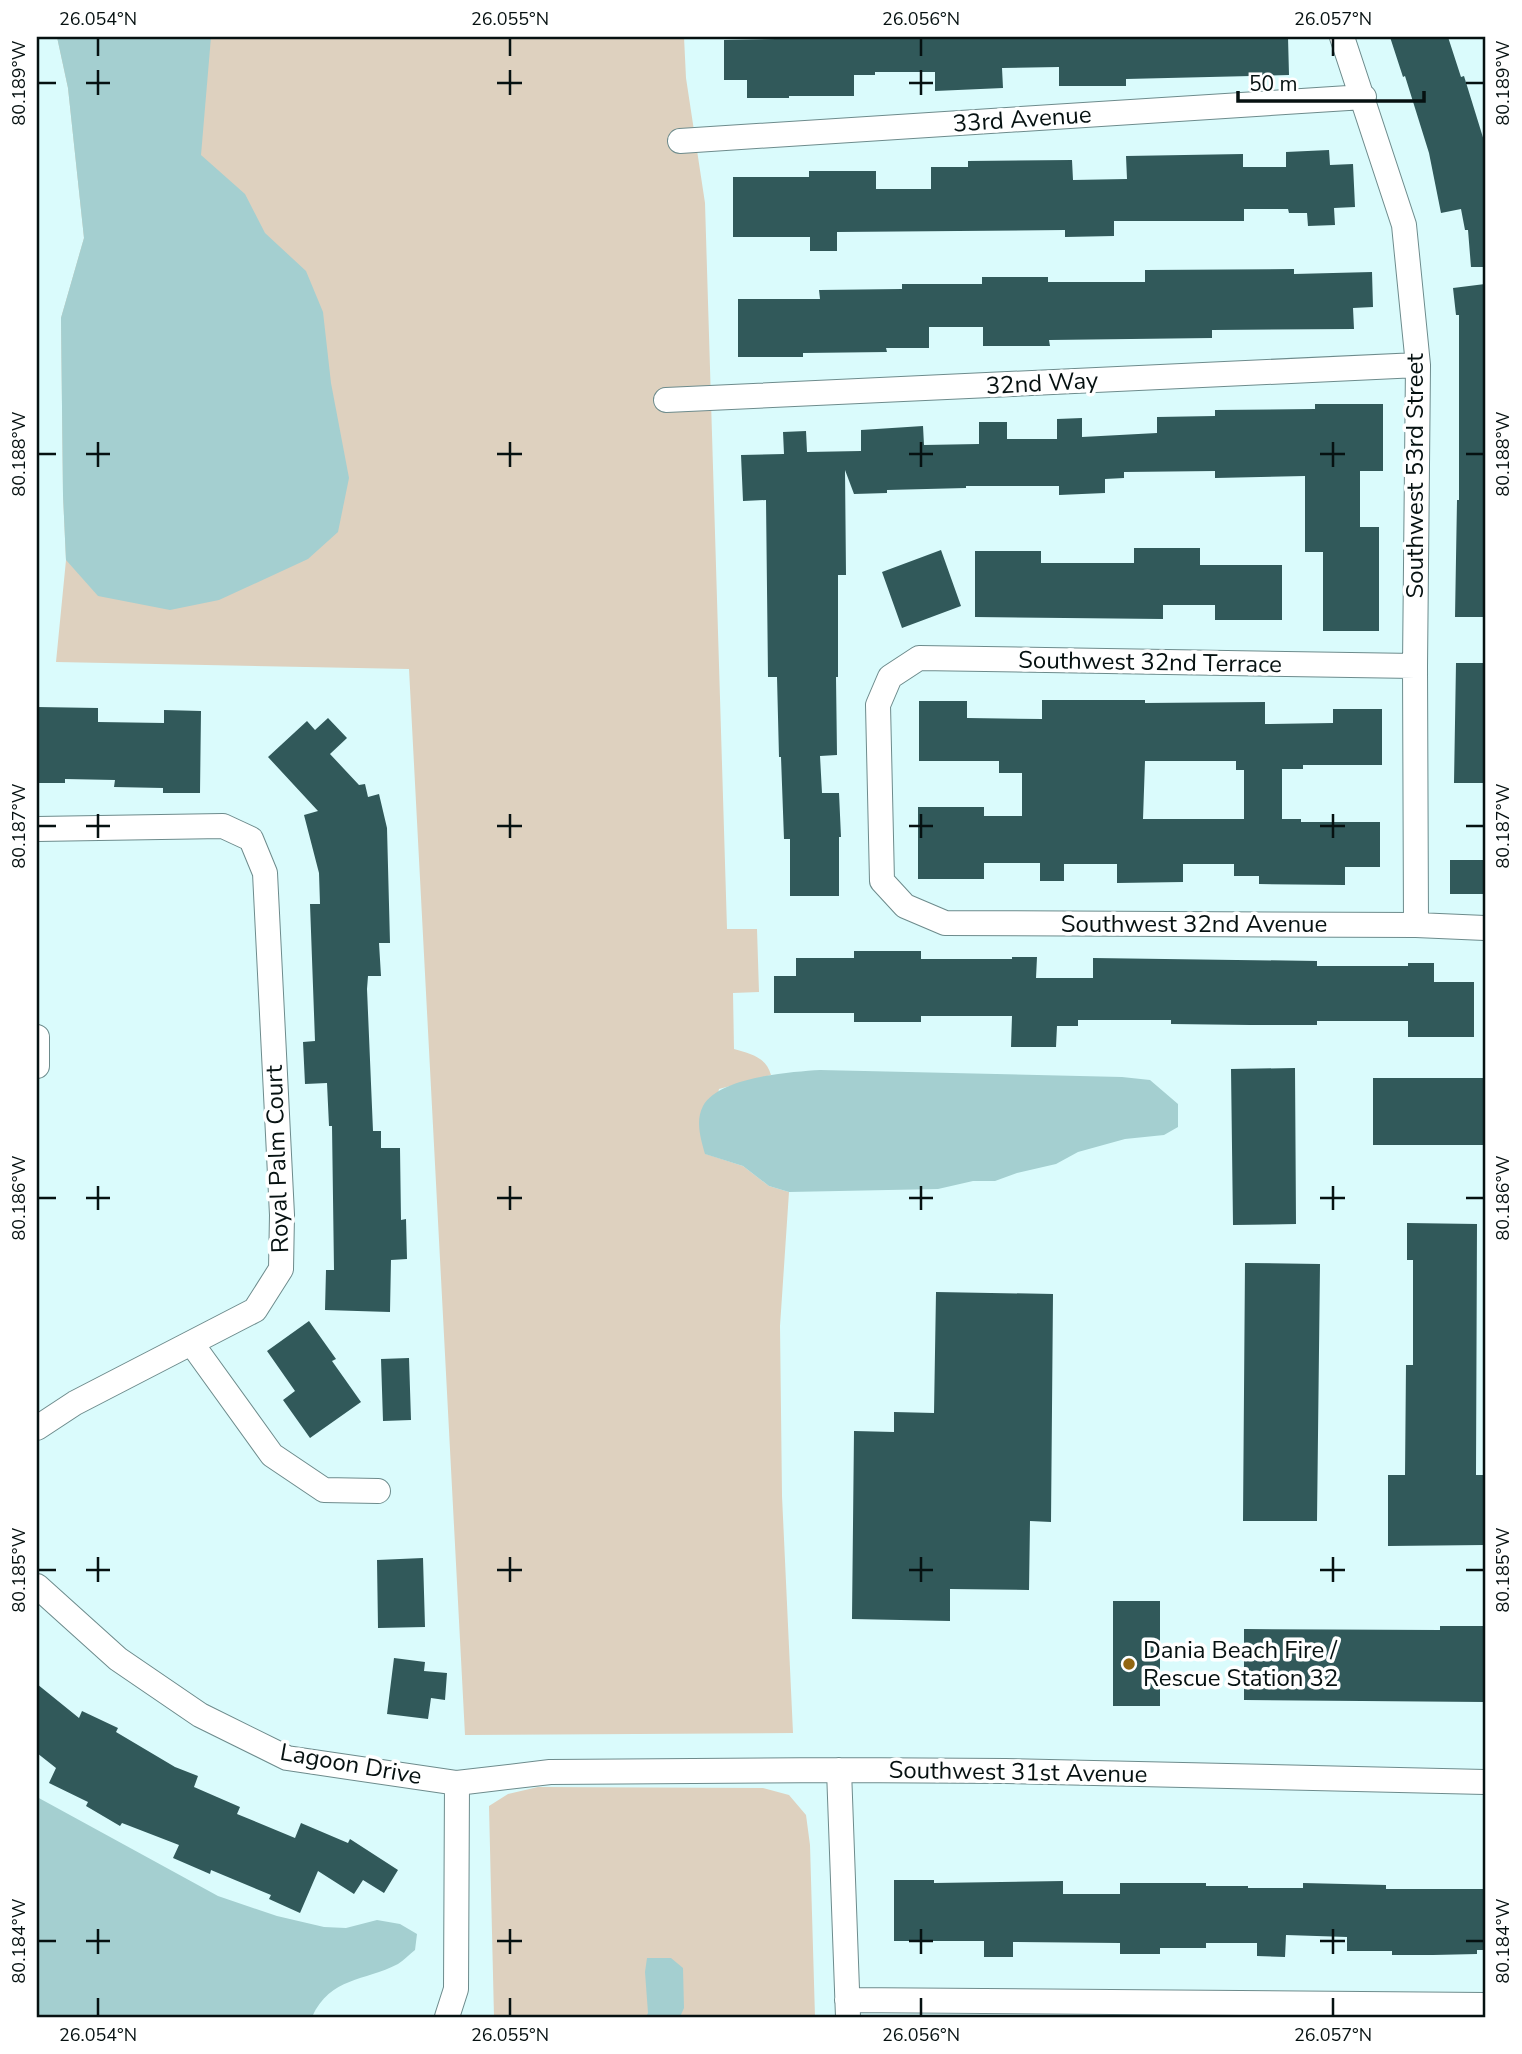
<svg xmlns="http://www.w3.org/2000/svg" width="1522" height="2054" viewBox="0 0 1522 2054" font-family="'Nunito Sans',sans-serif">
	<rect width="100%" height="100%" fill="#dafbfc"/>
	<path fill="#ded1bf" d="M 57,37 L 684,37 L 686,78 L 705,203 L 727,929 L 757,929 L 759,992 L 733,993 L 734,1049 C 751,1054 766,1057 771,1075 L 719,1089 L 706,1154 L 743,1166 L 769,1186 L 789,1192 L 780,1326 L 782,1496 L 793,1733 L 465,1735 L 409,669 L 56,662 L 66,560 L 63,495 L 61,318 L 84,238 L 68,88 Z
		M 538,1787 L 763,1788 L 789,1795 L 806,1815 L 810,1845 L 815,2017 L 494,2017 L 489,1806 L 508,1794 Z"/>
	<path fill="#a4cfd0" d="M 57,37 L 211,37 L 201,155 L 245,194 L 265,233 L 306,271 L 323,312 L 331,383 L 349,478 L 338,532 L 308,559 L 219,600 L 170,610 L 98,596 L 66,560 L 63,495 L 61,318 L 84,238 L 68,88 Z
		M 820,1070 L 1122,1077 L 1150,1080 L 1178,1104 L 1178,1127 L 1164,1135 L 1125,1139 L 1078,1152 L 1056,1164 L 1017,1173 L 995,1181 L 973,1181 L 938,1189 L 789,1192 L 769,1186 L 743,1166 L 705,1154 C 701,1140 695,1121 703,1106 C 719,1077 789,1072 820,1070 Z
		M 37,1797 L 218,1896 L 277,1916 L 324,1927 L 346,1928 L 377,1920 L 400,1924 L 417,1934 L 415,1950 C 410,1954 404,1960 398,1964 C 364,1982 331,1976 312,2017 L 37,2017 Z
		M 647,1958 L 671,1958 L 683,1968 L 684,2008 L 680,2017 L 646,2017 L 648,2013 L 645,1972 Z"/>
	<path fill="#31595a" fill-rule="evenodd" d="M 892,37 L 1288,37 L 1289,75 L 1126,79 L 1126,86 L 1059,86 L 1059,67 L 1002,68 L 1003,88 L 935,91 L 935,72 L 875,72 L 875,75 L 854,75 L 854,96 L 789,96 L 789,98 L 747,98 L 747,80 L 724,80 L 724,40 Z
		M 1390,37 L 1448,37 L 1461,77 L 1464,76 L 1485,144 L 1485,267 L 1471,267 L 1468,230 L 1465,230 L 1461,209 L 1441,213 L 1429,153 L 1405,76 L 1403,77 Z
		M 1329,150 L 1330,165 L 1353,164 L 1355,207 L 1334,208 L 1335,225 L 1308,226 L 1307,213 L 1289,213 L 1288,209 L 1244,209 L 1244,221 L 1114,221 L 1114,236 L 1065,237 L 1065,230 L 837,232 L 837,251 L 810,251 L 810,237 L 733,237 L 733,177 L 809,177 L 809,171 L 876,171 L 876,189 L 931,189 L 931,167 L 968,167 L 968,161 L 1072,160 L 1073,180 L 1127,179 L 1126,156 L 1243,154 L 1243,167 L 1286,167 L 1286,152 Z
		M 1294,269 L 1294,274 L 1372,272 L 1373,307 L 1353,308 L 1354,329 L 1212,330 L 1212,338 L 1049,340 L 1050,346 L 983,346 L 983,327 L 929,327 L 929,348 L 886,348 L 887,352 L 803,353 L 803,357 L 738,357 L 738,299 L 820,299 L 819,290 L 902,289 L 902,284 L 982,284 L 982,277 L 1048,277 L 1048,282 L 1145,282 L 1145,270 Z
		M 1485,284 L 1485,617 L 1455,617 L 1457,500 L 1459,500 L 1459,315 L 1456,315 L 1453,288 Z
		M 1315,404 L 1383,404 L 1383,471 L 1360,471 L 1360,527 L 1379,527 L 1379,631 L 1323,631 L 1323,552 L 1305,552 L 1305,476 L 1215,478 L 1215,471 L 1124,472 L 1124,478 L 1105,479 L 1105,493 L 1059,495 L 1059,486 L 966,486 L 966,488 L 887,490 L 887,493 L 854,494 L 845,470 L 846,575 L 838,575 L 838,677 L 836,677 L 837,755 L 820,756 L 822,793 L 839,793 L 841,837 L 839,837 L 839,896 L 790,896 L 790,839 L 784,839 L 781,757 L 779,757 L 777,677 L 768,677 L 766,500 L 743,501 L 741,455 L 784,454 L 783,432 L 806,431 L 807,452 L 861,451 L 861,430 L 923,426 L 924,445 L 979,444 L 979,422 L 1007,422 L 1007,439 L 1057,439 L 1057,419 L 1082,418 L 1082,437 L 1157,433 L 1157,417 L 1215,416 L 1215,410 L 1315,409 Z
		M 1134,548 L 1200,548 L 1200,565 L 1282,565 L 1282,620 L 1215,620 L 1215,605 L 1163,605 L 1163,619 L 975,617 L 975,551 L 1041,551 L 1041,563 L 1134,563 Z
		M 941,550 L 961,606 L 902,628 L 882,572 Z
		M 1456,663 L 1485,663 L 1485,783 L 1454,783 Z
		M 1042,700 L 1145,700 L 1145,703 L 1265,702 L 1265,724 L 1333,723 L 1333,709 L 1382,709 L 1382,765 L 1303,765 L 1303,769 L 1282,769 L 1282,819 L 1301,819 L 1301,822 L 1380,822 L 1380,867 L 1345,867 L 1345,885 L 1259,884 L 1259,876 L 1234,876 L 1234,864 L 1183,864 L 1183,882 L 1117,883 L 1117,864 L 1064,864 L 1064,881 L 1040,881 L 1040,863 L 984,863 L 984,879 L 918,879 L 918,807 L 984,807 L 984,816 L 1022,816 L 1022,773 L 999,773 L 999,761 L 919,761 L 919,701 L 967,701 L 967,718 L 1042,719 ZM 1145,761 L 1236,761 L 1236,770 L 1244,770 L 1244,819 L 1143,819 Z
		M 37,707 L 98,708 L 98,722 L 164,723 L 164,710 L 201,711 L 200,793 L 163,793 L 163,788 L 114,787 L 115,780 L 65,779 L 65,783 L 37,783 Z
		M 328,718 L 347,738 L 330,754 L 359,785 L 365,784 L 368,797 L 379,794 L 387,828 L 390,943 L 379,943 L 381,976 L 368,976 L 367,989 L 373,1131 L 381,1131 L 381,1148 L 400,1148 L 401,1220 L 406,1219 L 407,1259 L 391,1260 L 390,1312 L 325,1310 L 326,1270 L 334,1270 L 332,1126 L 329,1126 L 327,1083 L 305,1084 L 303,1042 L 315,1041 L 310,904 L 320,904 L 319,873 L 304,815 L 318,811 L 268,757 L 307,721 L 315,730 Z
		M 1450,860 L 1485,860 L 1485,894 L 1450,894 Z
		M 854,951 L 921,951 L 921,959 L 1012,959 L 1012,957 L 1037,957 L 1036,978 L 1093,978 L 1093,958 L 1317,961 L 1317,966 L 1408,966 L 1408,963 L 1434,963 L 1434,982 L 1474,982 L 1474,1037 L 1408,1037 L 1408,1021 L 1317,1021 L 1317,1025 L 1250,1025 L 1171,1024 L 1171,1020 L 1078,1020 L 1078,1026 L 1057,1026 L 1056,1047 L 1011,1047 L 1012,1016 L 921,1016 L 921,1022 L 854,1022 L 854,1013 L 774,1013 L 774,976 L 796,976 L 796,958 L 854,958 Z
		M 1295,1068 L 1296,1224 L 1233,1225 L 1231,1069 Z
		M 1373,1078 L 1485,1078 L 1485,1145 L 1373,1145 Z
		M 1407,1223 L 1477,1224 L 1476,1475 L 1485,1475 L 1485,1545 L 1388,1546 L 1388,1475 L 1405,1475 L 1406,1365 L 1413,1365 L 1413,1260 L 1407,1260 Z
		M 1245,1263 L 1320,1264 L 1317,1521 L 1243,1521 Z
		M 936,1292 L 1053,1294 L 1051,1522 L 1030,1521 L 1029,1590 L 950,1589 L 950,1621 L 852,1619 L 854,1431 L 894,1432 L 894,1412 L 934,1413 Z
		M 309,1321 L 336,1359 L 332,1361 L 361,1402 L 310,1438 L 283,1400 L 295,1391 L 267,1351 Z
		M 409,1358 L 411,1420 L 383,1421 L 381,1359 Z
		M 423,1558 L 425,1627 L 378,1628 L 377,1560 Z
		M 1113,1601 L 1160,1601 L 1160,1706 L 1113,1706 Z
		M 1440,1626 L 1485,1626 L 1485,1702 L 1244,1700 L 1244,1629 L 1440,1630 Z
		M 394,1658 L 425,1662 L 424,1671 L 447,1673 L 445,1700 L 431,1698 L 428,1719 L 387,1714 Z
		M 37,1684 L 79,1718 L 82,1711 L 118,1728 L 116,1732 L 175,1767 L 198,1776 L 194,1787 L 240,1807 L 237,1814 L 295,1838 L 301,1823 L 348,1843 L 350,1839 L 398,1870 L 384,1893 L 363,1880 L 354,1894 L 318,1871 L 300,1913 L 269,1899 L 271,1895 L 211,1870 L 210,1874 L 173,1858 L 179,1845 L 122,1823 L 120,1826 L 86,1806 L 88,1802 L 49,1783 L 56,1768 L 37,1753 Z
		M 894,1880 L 934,1880 L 934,1883 L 1063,1881 L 1063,1894 L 1120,1894 L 1120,1883 L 1206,1883 L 1206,1886 L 1248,1886 L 1248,1888 L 1303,1888 L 1303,1883 L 1386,1885 L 1386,1889 L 1485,1889 L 1485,1950 L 1477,1950 L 1477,1954 L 1433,1955 L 1392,1955 L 1392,1951 L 1347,1951 L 1347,1937 L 1286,1935 L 1285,1957 L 1257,1956 L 1257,1943 L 1206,1943 L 1206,1948 L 1160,1948 L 1160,1954 L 1120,1954 L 1120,1943 L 1013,1942 L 1013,1957 L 984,1957 L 984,1941 L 894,1941 Z"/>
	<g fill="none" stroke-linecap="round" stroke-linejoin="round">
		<g stroke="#6d8b8c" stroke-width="26">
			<path id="street" d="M 1342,37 L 1404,225 L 1418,365 L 1415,666 L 1416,925
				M 680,141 L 1364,97
				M 666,400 L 1418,365
				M 1415,666 L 919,658 L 890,677 L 878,705 L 882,881 L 905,906 L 945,923 L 1416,925 L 1485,928
				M 37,829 L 223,826 L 251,839 L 265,873 L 282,1215 L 281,1269 L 255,1310 L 75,1403 L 37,1428
				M 37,1037 L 37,1066
				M 192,1344 L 272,1455 L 324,1490 L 378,1491
				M 37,1586 L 118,1659 L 200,1715 L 287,1758 L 457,1783 L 550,1772 L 839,1770 L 1005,1771 L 1485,1782
				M 839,1770 L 848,2017
				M 847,2000 L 1485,2005
				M 447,2017 L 456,1989 L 457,1783"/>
		</g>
		<use href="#street" stroke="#fff" stroke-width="24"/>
	</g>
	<path fill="none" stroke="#061111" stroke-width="2.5" d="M 98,38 L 98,56M 510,38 L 510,56M 921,38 L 921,56M 1333,38 L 1333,56M 98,70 L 98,95M 510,70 L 510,95M 921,70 L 921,95M 38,83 L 56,83M 86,83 L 110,83M 497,83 L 522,83M 909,83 L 933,83M 1466,83 L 1484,83M 98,442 L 98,467M 510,442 L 510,467M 921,442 L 921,467M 1333,442 L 1333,467M 38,454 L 56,454M 86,454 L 110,454M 497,454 L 522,454M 909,454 L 933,454M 1320,454 L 1345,454M 1466,454 L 1484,454M 98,814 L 98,838M 510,814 L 510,838M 921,814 L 921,838M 1333,814 L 1333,838M 38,826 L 56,826M 86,826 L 110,826M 497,826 L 522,826M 909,826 L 933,826M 1320,826 L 1345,826M 1466,826 L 1484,826M 98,1186 L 98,1210M 510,1186 L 510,1210M 921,1186 L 921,1210M 1333,1186 L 1333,1210M 38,1198 L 56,1198M 86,1198 L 110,1198M 497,1198 L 522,1198M 909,1198 L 933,1198M 1320,1198 L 1345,1198M 1466,1198 L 1484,1198M 98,1557 L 98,1582M 510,1557 L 510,1582M 921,1557 L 921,1582M 1333,1557 L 1333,1582M 38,1570 L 56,1570M 86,1570 L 110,1570M 497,1570 L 522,1570M 909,1570 L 933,1570M 1320,1570 L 1345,1570M 1466,1570 L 1484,1570M 98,1929 L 98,1954M 510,1929 L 510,1954M 921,1929 L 921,1954M 1333,1929 L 1333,1954M 38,1941 L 56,1941M 86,1941 L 110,1941M 497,1941 L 522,1941M 909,1941 L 933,1941M 1320,1941 L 1345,1941M 1466,1941 L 1484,1941M 98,1998 L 98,2016M 510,1998 L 510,2016M 921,1998 L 921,2016M 1333,1998 L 1333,2016"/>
	<circle fill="#926611" stroke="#fff" stroke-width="2.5" cx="1129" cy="1664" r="7"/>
	<g text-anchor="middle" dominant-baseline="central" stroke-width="7" stroke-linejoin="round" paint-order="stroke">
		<g font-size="24" fill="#061111" stroke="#fff">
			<text transform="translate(1022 119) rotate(-4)">33rd Avenue</text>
			<text transform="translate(1042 383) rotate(-3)">32nd Way</text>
			<text transform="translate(1415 476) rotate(-90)">Southwest 53rd Street</text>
			<text transform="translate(1150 662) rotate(1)">Southwest 32nd Terrace</text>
			<text x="1194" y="924">Southwest 32nd Avenue</text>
			<text transform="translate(277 1159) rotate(-92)">Royal Palm Court</text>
			<text transform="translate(351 1764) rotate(10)">Lagoon Drive</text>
			<text transform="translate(1018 1772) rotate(1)">Southwest 31st Avenue</text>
		</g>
		<g font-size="24" fill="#061111" stroke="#fff" text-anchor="start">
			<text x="1143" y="1650">Dania Beach Fire /<tspan x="1143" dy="28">Rescue Station 32</tspan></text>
		</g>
	</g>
	<rect width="1522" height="2054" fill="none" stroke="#ffffff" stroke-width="77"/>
	<path d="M1238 91v10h186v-10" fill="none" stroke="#061111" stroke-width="3.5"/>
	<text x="1249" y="91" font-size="21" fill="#061111" stroke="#ffffff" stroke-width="5" paint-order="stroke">50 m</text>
	<rect x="38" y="38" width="1446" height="1978" fill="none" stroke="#061111" stroke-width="2.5"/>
	<g font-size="18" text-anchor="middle" fill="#061111">
		<text x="98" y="25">26.054°N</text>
		<text x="510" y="25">26.055°N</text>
		<text x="921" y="25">26.056°N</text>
		<text x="1333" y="25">26.057°N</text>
		<text transform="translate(1503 83) rotate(-90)" y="6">80.189°W</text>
		<text transform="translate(19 83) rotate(-90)" y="6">80.189°W</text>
		<text transform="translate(19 454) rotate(-90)" y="6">80.188°W</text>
		<text transform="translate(1503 454) rotate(-90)" y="6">80.188°W</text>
		<text transform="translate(19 826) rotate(-90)" y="6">80.187°W</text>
		<text transform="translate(1503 826) rotate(-90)" y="6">80.187°W</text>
		<text transform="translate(1503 1198) rotate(-90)" y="6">80.186°W</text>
		<text transform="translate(19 1198) rotate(-90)" y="6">80.186°W</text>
		<text transform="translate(1503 1570) rotate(-90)" y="6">80.185°W</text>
		<text transform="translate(19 1570) rotate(-90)" y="6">80.185°W</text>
		<text transform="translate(19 1941) rotate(-90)" y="6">80.184°W</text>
		<text transform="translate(1503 1941) rotate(-90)" y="6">80.184°W</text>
		<text x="98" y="2041">26.054°N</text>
		<text x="510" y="2041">26.055°N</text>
		<text x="921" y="2041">26.056°N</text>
		<text x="1333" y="2041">26.057°N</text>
	</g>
</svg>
